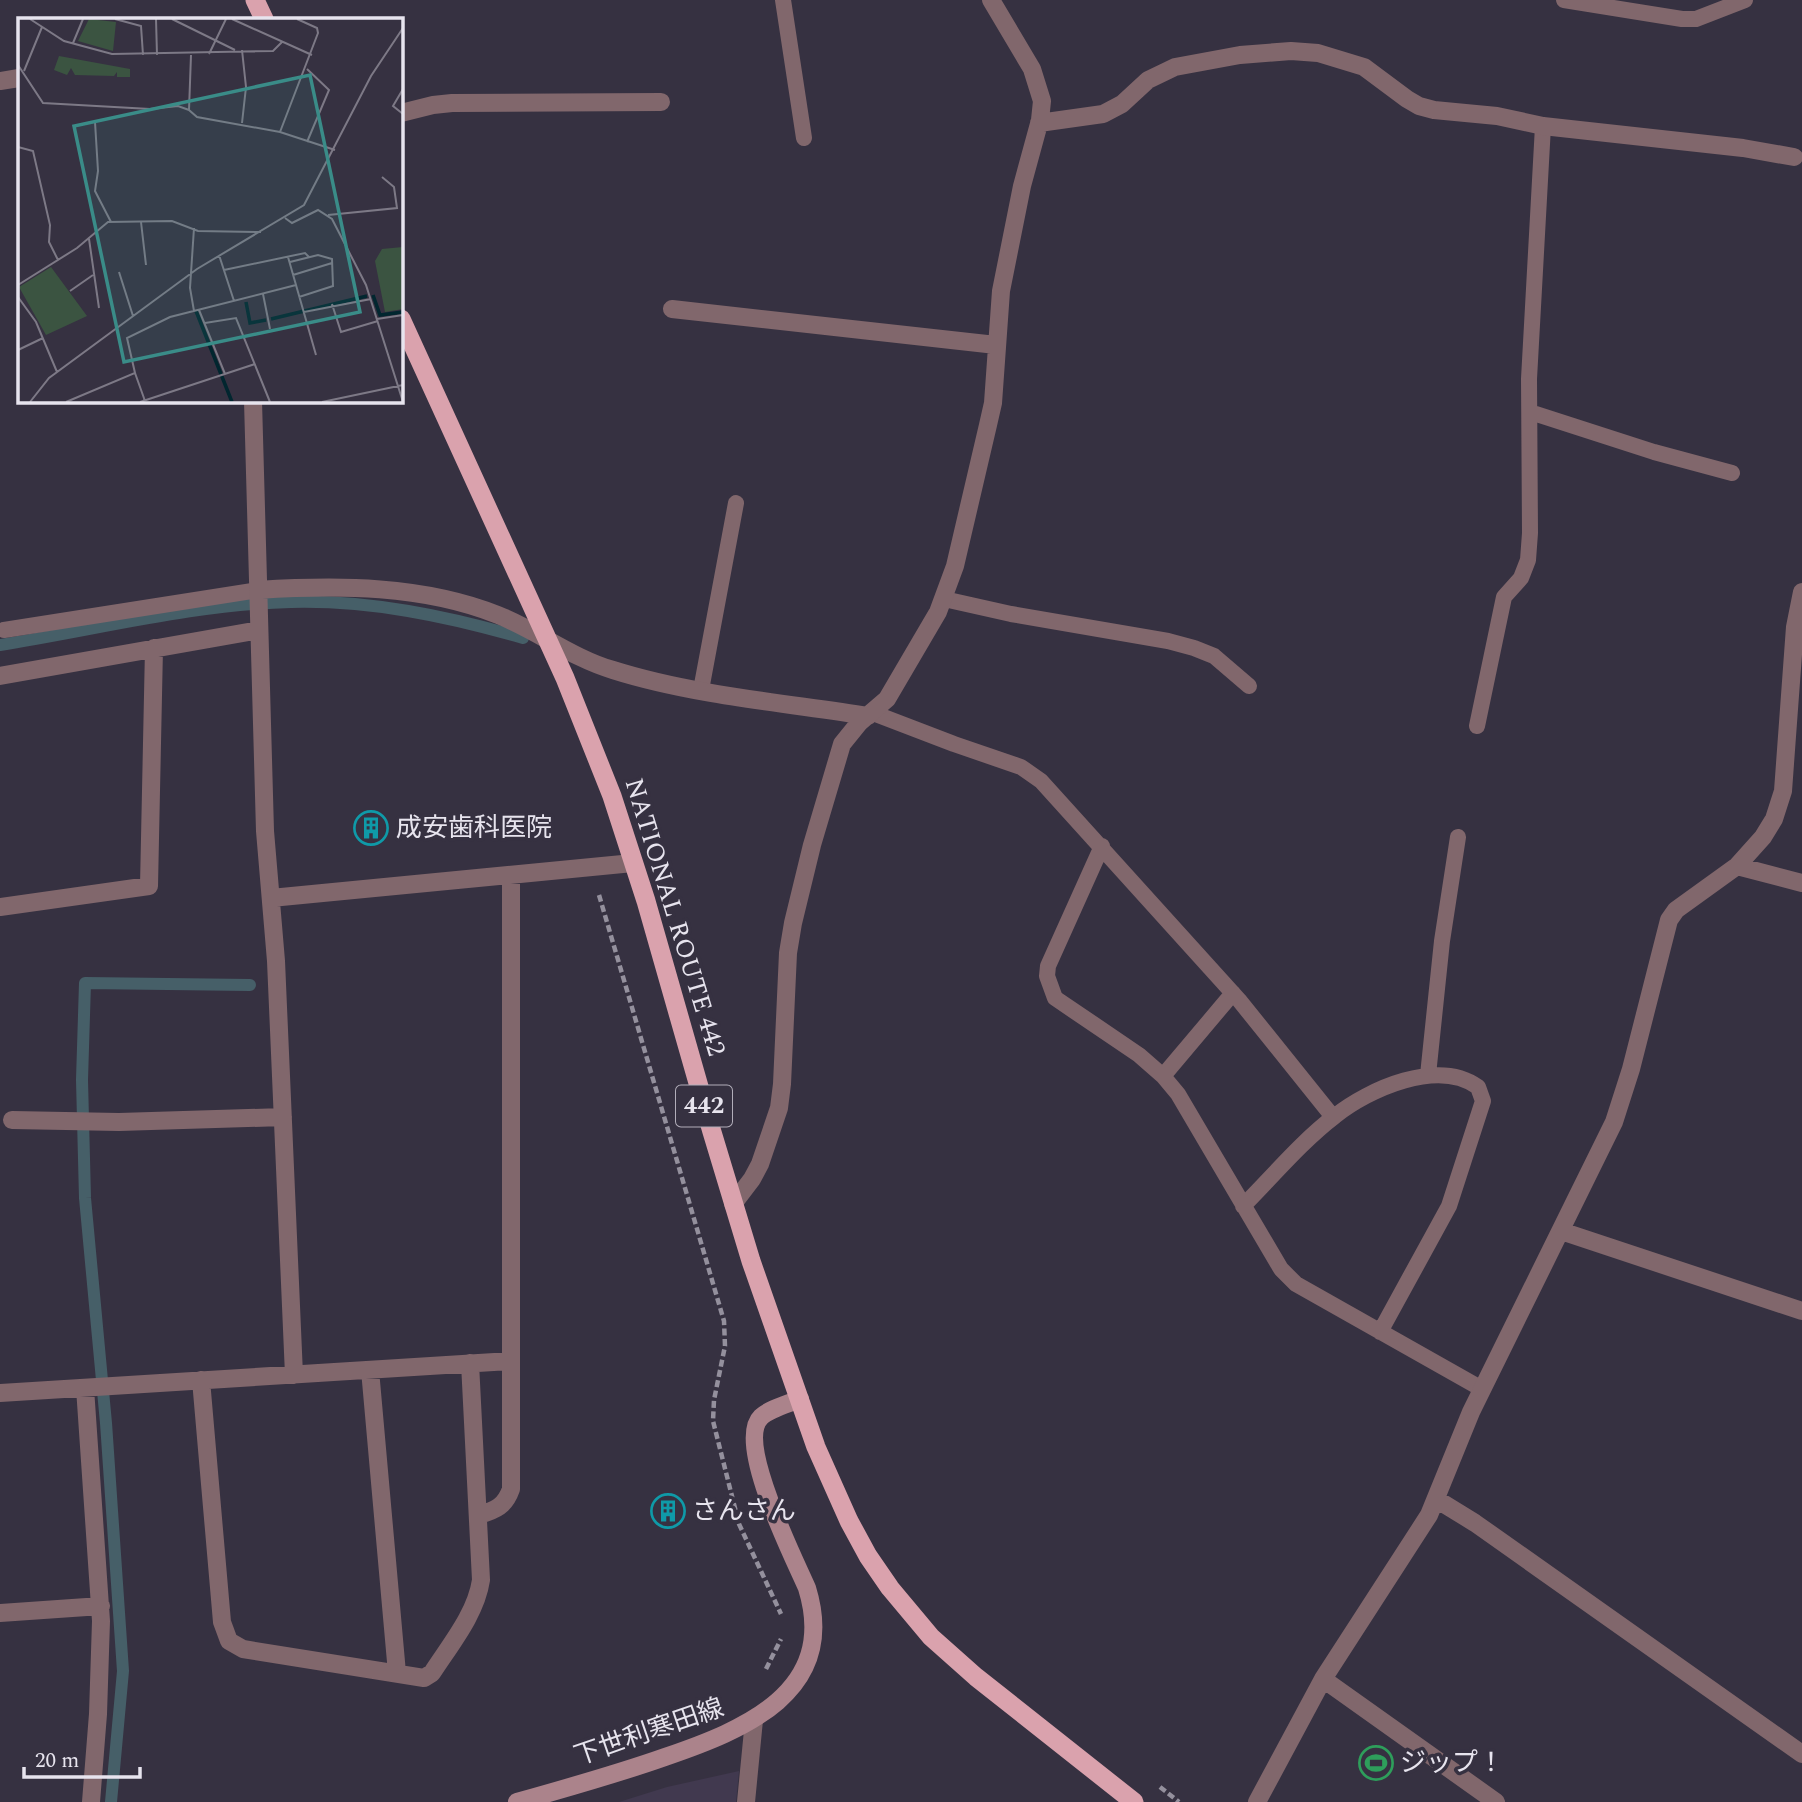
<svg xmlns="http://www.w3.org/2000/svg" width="1802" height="1802" viewBox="0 0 1802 1802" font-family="Spectral,'Noto Sans JP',serif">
	<rect width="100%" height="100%" fill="#363141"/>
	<path fill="#41394f" d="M 739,1771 L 736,1802 L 619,1802 L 667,1787 Z"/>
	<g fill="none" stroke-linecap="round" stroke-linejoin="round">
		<path stroke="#465f68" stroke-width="12" d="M 0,645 C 95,630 195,604 291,602 C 370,600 447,616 523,638
			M 111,1802 L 123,1671 L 106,1423 L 85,1198 L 82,1080 L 85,983 L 250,985"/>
		<path stroke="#94909d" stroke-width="4.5" stroke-dasharray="7 3.5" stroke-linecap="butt" d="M 599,895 L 724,1321 L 725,1346 L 714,1400 L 713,1421 L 739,1524 L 781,1614
			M 766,1669 L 781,1639
			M 1160,1787 L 1179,1802"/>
		<path stroke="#81676c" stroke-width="16" d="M 783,0 L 804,138
			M 1564,0 L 1682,19 L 1696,19 L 1745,0
			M 1530,412 L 1654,452 L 1732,473
			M 944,599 L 1011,614 L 1168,641 L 1194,648 L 1214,656 L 1249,686
			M 4,630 L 258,590
			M 701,690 L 736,503
			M 873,713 L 954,744 L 1021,767 L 1041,781 L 1239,1000 L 1333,1117
			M 1477,726 L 1504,597 L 1521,578 L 1528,560 L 1530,533 L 1529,379 L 1543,126
			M 1102,846 L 1048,966 L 1047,976 L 1055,998 L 1139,1055 L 1163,1076 L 1178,1094 L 1281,1269 L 1296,1284 L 1482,1389
			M 1428,1075 L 1442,941 L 1458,837
			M 1163,1076 L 1233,993
			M 1243,1206 C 1272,1177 1302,1141 1335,1116 C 1369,1089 1438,1058 1478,1087 L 1483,1101 L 1449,1206 L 1380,1332"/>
		<path stroke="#81676c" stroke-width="18" d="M 0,81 L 19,78
			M 401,113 L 433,105 L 452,103 L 661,102
			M 1039,123 L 1103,114 L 1122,104 L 1148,80 L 1175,67 L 1240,55 L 1291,51 L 1318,53 L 1364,67 L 1407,99 L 1419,106 L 1434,110 L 1497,116 L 1543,126 L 1743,148 L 1794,157
			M 672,309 L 996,345
			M 253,401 L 265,831 L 276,961 L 294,1375
			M 258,590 C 338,585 423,585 498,615 C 538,631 572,658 613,670 C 692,695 785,703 868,716
			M 0,676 L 259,630
			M 1737,866 L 1763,837 L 1774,819 L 1783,791 L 1795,627 L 1802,592
			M 271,898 L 633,863
			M 0,907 L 149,886 L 154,648
			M 12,1120 L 119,1122 L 283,1117
			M 733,1204 L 752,1179 L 760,1164 L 779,1108 L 782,1084 L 788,953 L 793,923 L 812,845 L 842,744 L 859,723 L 887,699 L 938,612 L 955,566 L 988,425 L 993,403 L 1001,291 L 1022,186 L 1040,120 L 1042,101 L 1032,69 L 991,0
			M 1561,1231 L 1802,1311
			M 370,1370 L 397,1673
			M 201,1380 L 222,1622 L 229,1641 L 243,1649 L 424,1678 L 432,1673 C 450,1645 476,1614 481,1580 L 470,1363
			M 85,1388 L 101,1621 L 98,1714 L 91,1802
			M 0,1393 L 511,1361
			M 1436,1499 L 1475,1523 L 1802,1754
			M 479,1515 C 496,1510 505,1506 511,1489 L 511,875
			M 0,1613 L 101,1606
			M 1323,1679 L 1496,1802
			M 746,1802 L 754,1720
			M 1257,1802 L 1323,1679 L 1429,1515 L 1471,1412 L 1614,1122 L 1631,1069 L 1669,920 L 1676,910 L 1737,866 L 1802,883"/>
		<path stroke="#ab838b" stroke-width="18" d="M 517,1802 C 567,1788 617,1774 665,1757 C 744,1730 839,1692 807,1588 C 794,1558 735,1442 761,1417 C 769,1409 788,1404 800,1399"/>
		<path stroke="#daa2ad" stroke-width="19" d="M 255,0 L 264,19
			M 401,319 L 565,678 L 612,796 L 646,901 L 712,1132 L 751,1261 L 816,1447 L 849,1521 L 868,1556 L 890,1588 L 931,1637 L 976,1677 L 1134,1802"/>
	</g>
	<defs>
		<g id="building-ring" transform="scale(1.75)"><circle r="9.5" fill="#363141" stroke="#0f9aa8" stroke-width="1.5"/><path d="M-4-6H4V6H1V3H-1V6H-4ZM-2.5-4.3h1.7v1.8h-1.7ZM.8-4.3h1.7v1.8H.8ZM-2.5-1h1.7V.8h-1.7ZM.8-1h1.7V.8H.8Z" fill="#0f9aa8"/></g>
		<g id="stadium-ring" transform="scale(1.75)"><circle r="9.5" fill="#363141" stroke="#2e9e5b" stroke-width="1.5"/><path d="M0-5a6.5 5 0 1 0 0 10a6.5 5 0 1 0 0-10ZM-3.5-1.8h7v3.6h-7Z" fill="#2e9e5b"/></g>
	</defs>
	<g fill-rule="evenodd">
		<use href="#building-ring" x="371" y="828"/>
		<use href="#building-ring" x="668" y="1511"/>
		<use href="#stadium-ring" x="1376" y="1763"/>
	</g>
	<g text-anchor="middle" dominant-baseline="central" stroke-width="7" stroke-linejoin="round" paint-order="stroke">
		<rect fill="#363141" stroke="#b2aeba" stroke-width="2" x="676" y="1085.5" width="56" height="41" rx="5"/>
		<g font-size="24" font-weight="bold" fill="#e7e4ee">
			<text x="704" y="1106">442</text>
		</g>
		<g font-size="26" fill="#e7e4ee" stroke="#363141" text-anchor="start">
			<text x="396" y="828">成安歯科医院</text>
			<text x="692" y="1511">さんさん</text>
			<text x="1400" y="1763">ジップ！</text>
		</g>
		<g font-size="26" fill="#e7e4ee" stroke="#363141">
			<text transform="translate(675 917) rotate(73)">NATIONAL ROUTE 442</text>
			<text transform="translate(649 1732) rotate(-19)">下世利寒田線</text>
		</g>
	</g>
	<g transform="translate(18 18)">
		<rect width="385" height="385" fill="#363141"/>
		<path d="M 71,1 L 98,4 L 95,33 L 60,23 ZM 41,38 L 112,51 L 112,59 L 99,59 L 99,54 L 96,58 L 57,57 L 53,50 L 49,57 L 36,52 ZM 385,229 L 385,291 L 367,294 L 357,243 L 364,231 ZM 33,249 L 69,298 L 28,317 L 1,269 Z" fill="#3b5441"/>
		<path fill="none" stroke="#01262f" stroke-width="3.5" d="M 355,277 L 362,297 L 385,294M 228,284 L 232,305 L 248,302M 178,293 L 214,384M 253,301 L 349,278"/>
		<path fill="none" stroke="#7d7986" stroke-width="2" d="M 12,1 L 46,23 L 94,36 L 255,33 L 264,24M 97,1 L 123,8 L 125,37M 138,1 L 139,37M 154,1 L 217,32M 214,1 L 294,37M 55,25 L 65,1M 224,32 L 228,69 L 224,105M 191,36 L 208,1M 173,37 L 171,92 L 179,99 L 262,114 L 317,132M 0,47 L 25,85 L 132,91 L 160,88 L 171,92M 289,51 L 311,72 L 289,124M 6,53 L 24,9M 385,71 L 375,88 L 385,96M 77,104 L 80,153 L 77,173 L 93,204M 262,114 L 300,15 L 299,10 L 279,1M 0,129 L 15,133 L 32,207 L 31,224 L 40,242M 310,197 L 379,190 L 376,169 L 364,159M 267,200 L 274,205 L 300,192 L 314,201 L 348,267 L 385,384M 123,204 L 128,247M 176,210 L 172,270 L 176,293M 71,221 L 81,290M 201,237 L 216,283M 270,239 L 298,337M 272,244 L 300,237 L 314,241 L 315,268 L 281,279M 206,252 L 287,235 L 291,239M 101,254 L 115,298M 275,257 L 314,245M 0,267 L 59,230 L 90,204 L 154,203 L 180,213 L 243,214M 52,273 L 75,257M 245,276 L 252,311M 0,279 L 18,304 L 39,354M 314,286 L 323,314 L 360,303M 181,292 L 207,356M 286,294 L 353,281M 359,301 L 385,297M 187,305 L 218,300 L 252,384M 0,332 L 25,320M 117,355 L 127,383M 12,384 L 31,360 L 179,251 L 286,187 L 353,58 L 385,10M 48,384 L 117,355 L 109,320 L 152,299 L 278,267M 122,384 L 237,346M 304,384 L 385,367"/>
		<path fill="#3a8c88" fill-opacity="0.15" stroke="#3a8c88" stroke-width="3.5" d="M 292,57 L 342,294 L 106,344 L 56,108 Z"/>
		<rect width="385" height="385" fill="none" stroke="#e7e4ee" stroke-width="3.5"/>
	</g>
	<path d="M24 1767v10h116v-10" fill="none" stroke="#e7e4ee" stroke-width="3.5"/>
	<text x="35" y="1767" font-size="21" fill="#e7e4ee" stroke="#363141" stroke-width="5" paint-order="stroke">20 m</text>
</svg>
